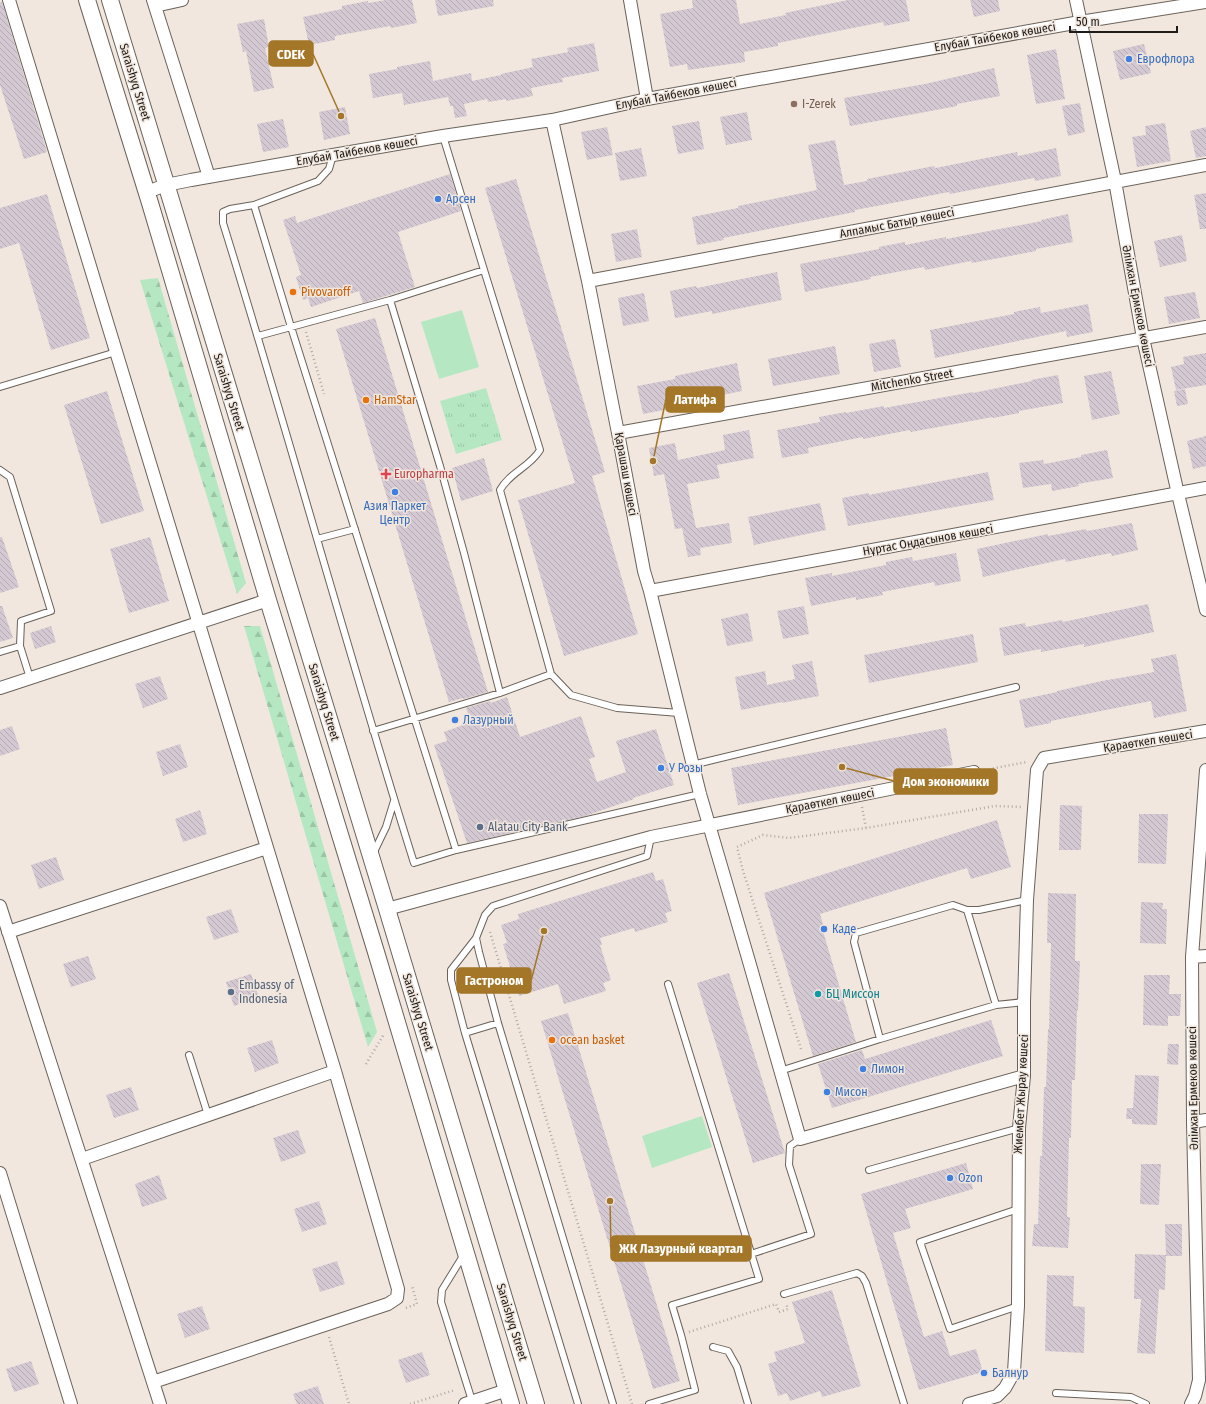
<svg xmlns="http://www.w3.org/2000/svg" width="1206" height="1404" viewBox="0 0 1206 1404" font-family="'Fira Sans Condensed',sans-serif">
	<defs>
		<pattern id="forest-firs" width="22" height="20" patternUnits="userSpaceOnUse"><rect width="22" height="20" fill="#b5e8c2"/><path d="M5 1l3.5 6h-7zM16 11l3.5 6h-7z" fill="#9bc6a6"/></pattern>
		<pattern id="park-tufts" width="24" height="20" patternUnits="userSpaceOnUse"><rect width="24" height="20" fill="#b5e8c2"/><path d="M3 7l-1-3M5 7V3M7 7l1-3M15 17l-1-3M17 17v-4M19 17l1-3" fill="none" stroke="#9bc6a6"/></pattern>
		<pattern id="building-back-hatch" width="6" height="6" patternUnits="userSpaceOnUse"><rect width="6" height="6" fill="#d4c9d2"/><path d="M-1 5l2 2M0 0l6 6M5-1l2 2" fill="none" stroke="#b6acb4"/></pattern>
	</defs>
	<rect width="100%" height="100%" fill="#f1e7de"/>
	<path fill="url(#forest-firs)" d="M 158,278 L 246,583 L 237,594 L 140,280 Z
		M 244,626 L 260,626 L 377,1032 L 368,1047 Z"/>
	<path fill="url(#park-tufts)" d="M 486,388 L 502,440 L 456,454 L 440,401 Z"/>
	<path fill="#b5e8c2" d="M 462,310 L 479,367 L 439,379 L 421,322 Z
		M 702,1116 L 712,1147 L 652,1168 L 642,1136 Z"/>
	<path fill="url(#building-back-hatch)" d="M 386,0 L 412,0 L 417,23 L 391,28 L 390,26 L 335,36 L 335,40 L 309,45 L 303,17 L 342,9 L 342,6 L 368,1 L 368,3 Z
		M 435,0 L 493,0 L 494,6 L 438,16 Z
		M 692,0 L 736,0 L 740,24 L 786,15 L 785,13 L 848,0 L 906,0 L 910,21 L 884,26 L 883,22 L 778,43 L 778,46 L 744,52 L 745,62 L 688,70 L 687,64 L 670,67 L 660,14 L 693,8 Z
		M 970,0 L 998,0 L 1000,11 L 974,17 Z
		M 0,2 L 2,2 L 47,152 L 24,159 L 0,85 Z
		M 264,19 L 269,47 L 265,48 L 274,88 L 254,92 L 246,51 L 243,52 L 237,24 Z
		M 594,43 L 599,71 L 562,78 L 563,82 L 531,88 L 533,96 L 506,101 L 506,99 L 488,102 L 487,99 L 464,104 L 467,116 L 455,118 L 453,106 L 450,106 L 448,97 L 404,105 L 402,93 L 373,98 L 369,74 L 397,69 L 397,67 L 430,61 L 433,81 L 471,73 L 472,81 L 501,75 L 501,74 L 533,67 L 531,59 L 568,52 L 567,48 Z
		M 1144,44 L 1151,73 L 1120,80 L 1113,51 Z
		M 1056,49 L 1065,99 L 1036,104 L 1027,55 Z
		M 994,68 L 1000,96 L 957,104 L 957,106 L 920,113 L 850,126 L 844,98 L 925,84 Z
		M 1080,103 L 1085,132 L 1068,136 L 1062,106 Z
		M 345,107 L 350,134 L 324,140 L 319,112 Z
		M 747,112 L 752,140 L 726,145 L 720,117 Z
		M 283,119 L 289,147 L 263,152 L 257,124 Z
		M 699,121 L 704,149 L 678,154 L 672,126 Z
		M 1165,123 L 1171,161 L 1137,167 L 1132,137 L 1146,135 L 1145,126 Z
		M 607,127 L 613,155 L 587,160 L 581,132 Z
		M 1206,127 L 1206,156 L 1196,158 L 1190,131 Z
		M 835,140 L 844,185 L 867,181 L 867,179 L 934,166 L 935,168 L 1017,152 L 1018,156 L 1056,148 L 1061,176 L 1035,181 L 1034,178 L 950,194 L 949,192 L 903,201 L 855,210 L 855,212 L 723,238 L 724,240 L 697,245 L 692,217 L 738,208 L 738,206 L 817,190 L 808,145 Z
		M 641,148 L 647,176 L 620,181 L 615,153 Z
		M 450,174 L 461,211 L 398,232 L 415,287 L 363,303 L 359,291 L 311,307 L 308,298 L 303,300 L 296,277 L 301,275 L 283,220 L 295,216 L 297,223 Z
		M 516,179 L 605,472 L 592,476 L 638,634 L 564,656 L 518,500 L 575,483 L 485,188 Z
		M 1206,193 L 1206,229 L 1200,229 L 1194,195 Z
		M 47,194 L 90,338 L 51,350 L 19,243 L 0,249 L 0,208 Z
		M 1068,214 L 1073,242 L 1036,249 L 1036,251 L 972,263 L 971,261 L 925,270 L 924,267 L 870,277 L 871,279 L 805,292 L 800,264 L 879,249 L 879,247 L 905,242 L 905,245 L 946,237 L 946,239 L 1042,221 L 1041,220 Z
		M 637,229 L 642,257 L 616,262 L 611,234 Z
		M 1182,235 L 1187,261 L 1160,267 L 1154,241 Z
		M 777,272 L 782,300 L 712,314 L 712,311 L 675,318 L 670,291 L 696,286 L 697,288 Z
		M 1195,292 L 1200,318 L 1169,324 L 1164,297 Z
		M 644,293 L 649,321 L 623,326 L 618,298 Z
		M 1088,304 L 1093,332 L 1067,337 L 1066,331 L 935,358 L 930,330 L 1014,314 L 1014,312 L 1040,307 L 1041,313 Z
		M 375,318 L 488,692 L 463,699 L 463,698 L 449,702 L 336,329 Z
		M 895,339 L 901,367 L 874,372 L 869,344 Z
		M 835,346 L 840,374 L 773,386 L 768,359 Z
		M 1206,353 L 1206,385 L 1176,390 L 1171,367 L 1184,364 L 1183,357 Z
		M 737,363 L 742,391 L 669,406 L 669,409 L 643,414 L 637,386 L 675,379 L 675,376 Z
		M 1111,371 L 1120,414 L 1092,420 L 1084,376 Z
		M 1058,375 L 1063,403 L 1019,411 L 1019,413 L 993,418 L 993,417 L 911,432 L 910,430 L 863,439 L 863,437 L 808,448 L 809,453 L 782,458 L 777,430 L 820,422 L 819,417 L 846,412 L 846,413 L 884,406 L 884,408 L 973,392 L 973,393 L 1032,381 L 1031,380 Z
		M 1185,389 L 1188,404 L 1177,406 L 1174,391 Z
		M 107,391 L 144,511 L 101,524 L 64,405 Z
		M 749,430 L 754,458 L 717,465 L 720,478 L 687,484 L 696,528 L 729,523 L 732,543 L 700,548 L 701,555 L 688,557 L 682,528 L 675,529 L 664,474 L 654,476 L 649,448 L 675,443 L 678,460 L 725,450 L 723,435 Z
		M 1206,436 L 1206,466 L 1193,469 L 1187,441 Z
		M 1107,450 L 1113,478 L 1078,484 L 1079,486 L 1052,491 L 1051,484 L 1023,488 L 1019,463 L 1043,460 L 1044,464 L 1081,457 L 1081,455 Z
		M 484,458 L 493,491 L 461,501 L 452,468 Z
		M 988,472 L 994,500 L 848,526 L 842,498 L 869,493 L 869,495 Z
		M 820,503 L 826,530 L 754,545 L 748,517 Z
		M 1132,523 L 1138,550 L 1112,556 L 1111,553 L 1066,562 L 1065,559 L 983,577 L 977,549 L 1048,534 L 1048,536 L 1086,529 L 1087,531 Z
		M 0,537 L 2,537 L 19,587 L 0,593 Z
		M 150,537 L 169,601 L 129,613 L 110,549 Z
		M 956,553 L 961,581 L 935,586 L 934,582 L 882,592 L 883,595 L 856,600 L 856,597 L 811,606 L 805,578 L 832,573 L 832,576 L 886,565 L 886,562 L 912,557 L 913,561 Z
		M 1148,604 L 1154,632 L 1084,647 L 1084,644 L 1041,652 L 1041,649 L 1004,656 L 999,628 L 1025,623 L 1026,627 L 1062,620 L 1063,622 Z
		M 0,606 L 2,606 L 13,638 L 0,642 Z
		M 804,606 L 809,634 L 783,639 L 777,611 Z
		M 748,613 L 753,641 L 727,646 L 721,619 Z
		M 51,626 L 56,642 L 35,649 L 30,633 Z
		M 973,634 L 978,662 L 869,683 L 864,655 Z
		M 1176,654 L 1187,711 L 1154,718 L 1151,701 L 1051,721 L 1051,723 L 1025,728 L 1019,700 L 1057,692 L 1057,691 L 1102,681 L 1154,672 L 1151,659 Z
		M 812,661 L 819,696 L 782,703 L 782,702 L 741,710 L 735,677 L 765,671 L 767,685 L 795,679 L 792,665 Z
		M 160,676 L 168,699 L 143,708 L 135,684 Z
		M 507,697 L 520,737 L 581,716 L 595,757 L 589,759 L 597,782 L 626,772 L 616,741 L 656,729 L 674,785 L 633,798 L 634,799 L 585,816 L 467,843 L 434,745 L 447,741 L 444,732 L 471,722 L 466,708 L 490,701 L 491,703 Z
		M 12,726 L 20,749 L 0,756 L 0,730 Z
		M 946,728 L 953,765 L 738,805 L 731,768 Z
		M 180,744 L 188,767 L 163,776 L 156,752 Z
		M 1060,805 L 1082,806 L 1081,850 L 1059,850 Z
		M 200,810 L 207,834 L 183,842 L 175,819 Z
		M 1139,814 L 1168,814 L 1166,864 L 1138,863 Z
		M 997,820 L 1011,867 L 971,879 L 967,868 L 820,914 L 824,927 L 822,928 L 856,1042 L 813,1056 L 764,893 Z
		M 56,857 L 64,880 L 39,889 L 31,865 Z
		M 653,872 L 656,881 L 663,879 L 672,911 L 665,913 L 668,922 L 635,932 L 634,928 L 600,938 L 602,945 L 600,945 L 611,980 L 603,983 L 606,991 L 564,1004 L 558,984 L 519,996 L 503,944 L 507,943 L 501,925 L 519,919 L 518,914 Z
		M 1048,893 L 1076,894 L 1075,961 L 1080,961 L 1078,1011 L 1077,1010 L 1075,1080 L 1072,1080 L 1071,1138 L 1069,1138 L 1067,1217 L 1070,1217 L 1068,1248 L 1032,1246 L 1034,1224 L 1038,1224 L 1040,1156 L 1042,1156 L 1044,1087 L 1046,1087 L 1048,1029 L 1049,1029 L 1051,943 L 1047,943 Z
		M 1141,902 L 1163,903 L 1162,909 L 1167,909 L 1166,944 L 1140,943 Z
		M 231,909 L 239,932 L 214,940 L 206,917 Z
		M 88,956 L 96,979 L 71,987 L 63,964 Z
		M 729,973 L 785,1153 L 753,1163 L 697,983 Z
		M 251,974 L 259,997 L 234,1006 L 226,982 Z
		M 1144,975 L 1170,975 L 1169,994 L 1181,994 L 1180,1016 L 1168,1016 L 1168,1026 L 1143,1025 Z
		M 568,1013 L 680,1381 L 653,1389 L 541,1021 Z
		M 991,1020 L 1003,1056 L 832,1108 L 818,1064 L 862,1050 L 865,1059 Z
		M 272,1040 L 279,1063 L 255,1072 L 247,1048 Z
		M 1168,1044 L 1179,1044 L 1178,1065 L 1167,1064 Z
		M 1135,1075 L 1159,1076 L 1157,1125 L 1132,1124 L 1132,1119 L 1126,1119 L 1127,1108 L 1133,1108 Z
		M 131,1087 L 139,1110 L 114,1118 L 106,1095 Z
		M 298,1130 L 306,1153 L 281,1162 L 273,1138 Z
		M 966,1163 L 973,1189 L 905,1209 L 911,1228 L 893,1233 L 924,1337 L 942,1331 L 950,1356 L 976,1349 L 983,1372 L 919,1390 L 861,1194 Z
		M 1141,1164 L 1161,1164 L 1159,1205 L 1140,1204 Z
		M 159,1175 L 167,1199 L 142,1207 L 135,1184 Z
		M 319,1201 L 327,1224 L 302,1232 L 294,1209 Z
		M 1165,1224 L 1182,1224 L 1182,1256 L 1166,1256 L 1165,1290 L 1159,1289 L 1155,1354 L 1137,1353 L 1141,1299 L 1134,1299 L 1135,1254 L 1166,1255 Z
		M 337,1261 L 345,1284 L 320,1292 L 312,1269 Z
		M 1047,1275 L 1074,1276 L 1073,1306 L 1085,1307 L 1084,1353 L 1045,1351 Z
		M 832,1290 L 861,1386 L 822,1397 L 820,1391 L 790,1401 L 787,1393 L 778,1396 L 768,1364 L 777,1361 L 774,1352 L 805,1343 L 792,1302 Z
		M 202,1306 L 210,1329 L 185,1338 L 177,1314 Z
		M 422,1352 L 430,1375 L 406,1383 L 398,1360 Z
		M 31,1361 L 39,1384 L 14,1392 L 6,1369 Z
		M 318,1386 L 324,1404 L 297,1404 L 293,1394 Z"/>
	<g fill="none" stroke-linecap="round" stroke-linejoin="round">
		<g stroke="#6a625a" stroke-width="8">
			<path id="lane" d="M 443,136 L 484,270
				M 254,205 L 230,209 L 223,212 L 223,223 C 289,435 347,650 414,863 L 456,850 L 291,327 L 254,205 L 318,181 L 329,169 L 333,155
				M 390,300 L 440,466 L 464,553 L 500,693
				M 258,336 L 390,300 L 484,270 L 540,450 C 530,467 510,472 500,490 L 551,674
				M 0,387 L 116,352
				M 0,470 L 10,477 L 51,611 L 21,621 L 20,646 L 0,652
				M 317,539 L 355,529
				M 20,646 L 30,678
				M 373,731 L 500,693 L 551,674 L 571,695 L 617,708 L 679,713
				M 692,765 L 1016,687
				M 456,850 L 700,794
				M 373,854 L 386,827 L 394,801
				M 967,910 L 996,1005
				M 476,938 L 451,970 L 451,980 L 465,1033 L 578,1404
				M 1024,1002 L 996,1005 L 880,1039 L 854,942 L 856,933 L 953,905 L 967,910 L 979,910 L 1027,900
				M 465,1033 L 498,1023
				M 189,1055 L 208,1115
				M 780,1071 L 880,1039
				M 869,1170 L 1019,1128
				M 1018,1209 L 920,1242 L 950,1329 L 1018,1306
				M 751,1254 L 811,1234 L 789,1165 L 790,1146 L 800,1139
				M 463,1256 L 442,1290 L 441,1302 L 473,1404
				M 784,1294 L 857,1273 L 862,1276 L 866,1283 L 904,1404
				M 713,1347 L 728,1351 L 737,1367 L 748,1404
				M 1056,1393 L 1131,1397 L 1146,1404
				M 613,1404 L 498,1023 L 479,952 L 476,938 L 485,915 L 493,906 L 647,856 L 651,837
				M 649,1404 L 695,1390 L 681,1335 L 672,1305 L 759,1279 L 668,984"/>
		</g>
		<g stroke="#6a625a" stroke-width="14">
			<path id="street" d="M 9,0 L 335,1071 L 398,1289 L 397,1298 L 388,1304 L 153,1382
				M 153,0 L 209,177
				M 630,0 L 647,99
				M 1076,0 L 1115,181 L 1143,338 L 1178,494 L 1206,610
				M 155,6 L 182,0
				M 552,120 L 588,281 L 618,433 L 644,571 L 650,591 L 700,794 L 748,958 L 800,1139 L 1024,1076
				M 147,192 L 166,185 L 191,180 L 333,155 L 443,136 L 552,120 L 647,99 L 1080,22 L 1206,2
				M 588,281 L 1206,165
				M 618,433 L 1206,327
				M 650,591 L 1206,488
				M 0,688 L 268,600
				M 0,906 L 160,1404
				M 387,909 L 651,837 L 974,772
				M 8,932 L 267,848
				M 1192,957 L 1206,956
				M 1193,1122 L 1206,1120
				M 82,1159 L 335,1071
				M 0,1173 L 71,1404
				M 465,1404 L 507,1390
				M 969,1404 L 997,1396 L 1005,1388 L 1014,1372 L 1018,1306 L 1019,1128 L 1024,1076 L 1024,1002 L 1027,900 L 1037,770 L 1044,758 L 1206,731
				M 1191,1404 L 1195,1396 L 1199,1380 L 1193,1122 L 1192,957 L 1206,770"/>
		</g>
		<g stroke="#6a625a" stroke-width="18">
			<path id="secondary" d="M 87,0 L 150,203 L 268,600 L 376,952 L 511,1404
				M 110,0 L 387,909 L 536,1404"/>
		</g>
		<path stroke="#b1a9a2" stroke-width="2.5" stroke-dasharray="1 3" stroke-linecap="butt" d="M 306,332 L 324,394
			M 985,770 L 1027,762
			M 862,807 L 866,828
			M 490,932 L 632,1404
			M 801,1049 L 743,871 L 737,847 L 763,835 L 789,838 L 866,828 L 995,806 L 1022,807
			M 366,1064 L 384,1034
			M 406,1308 L 417,1304 L 412,1286
			M 689,1332 L 776,1304 L 779,1312 L 788,1309 L 786,1303
			M 329,1337 L 349,1404
			M 410,1404 L 455,1390"/>
		<use href="#lane" stroke="#fff" stroke-width="6"/>
		<use href="#street" stroke="#fff" stroke-width="12"/>
		<use href="#secondary" stroke="#fff" stroke-width="16"/>
	</g>
	<g fill="#3f7fe0" stroke="#f1e7de" stroke-width="1.5">
		<circle cx="1129" cy="59" r="4"/>
		<circle cx="438" cy="199" r="4"/>
		<circle cx="395" cy="492" r="4"/>
		<circle cx="455" cy="720" r="4"/>
		<circle cx="661" cy="768" r="4"/>
		<circle cx="824" cy="929" r="4"/>
		<circle cx="863" cy="1069" r="4"/>
		<circle cx="827" cy="1092" r="4"/>
		<circle cx="950" cy="1178" r="4"/>
		<circle cx="984" cy="1373" r="4"/>
	</g>
	<circle fill="#8d6e63" stroke="#f1e7de" stroke-width="1.5" cx="794" cy="104" r="4"/>
	<g fill="#e8710a" stroke="#f1e7de" stroke-width="1.5">
		<circle cx="293" cy="292" r="4"/>
		<circle cx="366" cy="400" r="4"/>
		<circle cx="552" cy="1040" r="4"/>
	</g>
	<path fill="#e0444e" stroke="#f1e7de" stroke-width="1.5" d="M384 468h4v4h4v4h-4v4h-4v-4h-4v-4h4z"/>
	<g fill="#5c6f8a" stroke="#f1e7de" stroke-width="1.5">
		<circle cx="480" cy="827" r="4"/>
		<circle cx="231" cy="992" r="4"/>
	</g>
	<circle fill="#0f9aa8" stroke="#f1e7de" stroke-width="1.5" cx="818" cy="994" r="4"/>
	<g text-anchor="middle" dominant-baseline="central" stroke-width="3" stroke-linejoin="round" paint-order="stroke">
		<g font-size="12" fill="#1f1b18" stroke="#f1e7de">
			<text transform="translate(995 37) rotate(-10)">Елубай Тайбеков көшесі</text>
			<text transform="translate(135 82) rotate(73)">Saraishyq Street</text>
			<text transform="translate(676 94) rotate(-11)">Елубай Тайбеков көшесі</text>
			<text transform="translate(357 151) rotate(-10)">Елубай Тайбеков көшесі</text>
			<text transform="translate(897 223) rotate(-11)">Алпамыс Батыр көшесі</text>
			<text transform="translate(1138 306) rotate(79)">Әлімхан Ермеков көшесі</text>
			<text transform="translate(912 380) rotate(-10)">Mitchenko Street</text>
			<text transform="translate(229 392) rotate(73)">Saraishyq Street</text>
			<text transform="translate(626 474) rotate(80)">Қарашаш көшесі</text>
			<text transform="translate(928 540) rotate(-10)">Нұртас Оңдасынов көшесі</text>
			<text transform="translate(324 702) rotate(73)">Saraishyq Street</text>
			<text transform="translate(1148 741) rotate(-9)">Қараөткел көшесі</text>
			<text transform="translate(830 801) rotate(-11)">Қараөткел көшесі</text>
			<text transform="translate(418 1012) rotate(73)">Saraishyq Street</text>
			<text transform="translate(1193 1088) rotate(-91)">Әлімхан Ермеков көшесі</text>
			<text transform="translate(1021 1094) rotate(-87)">Жиембет Жырау көшесі</text>
			<text transform="translate(512 1322) rotate(73)">Saraishyq Street</text>
		</g>
		<g font-size="12" fill="#366cbe" stroke="#f1e7de" text-anchor="start">
			<text x="1137" y="59">Еврофлора</text>
			<text x="446" y="199">Арсен</text>
			<text x="395" y="506" text-anchor="middle">Азия Паркет<tspan x="395" dy="14">Центр</tspan></text>
			<text x="463" y="720">Лазурный</text>
			<text x="669" y="768">У Розы</text>
			<text x="832" y="929">Каде</text>
			<text x="871" y="1069">Лимон</text>
			<text x="835" y="1092">Мисон</text>
			<text x="958" y="1178">Ozon</text>
			<text x="992" y="1373">Балнур</text>
		</g>
		<g font-size="12" fill="#785e54" stroke="#f1e7de" text-anchor="start">
			<text x="802" y="104">I-Zerek</text>
		</g>
		<g font-size="12" fill="#c56008" stroke="#f1e7de" text-anchor="start">
			<text x="301" y="292">Pivovaroff</text>
			<text x="374" y="400">HamStar</text>
			<text x="560" y="1040">ocean basket</text>
		</g>
		<g font-size="12" fill="#be3a42" stroke="#f1e7de" text-anchor="start">
			<text x="394" y="474">Europharma</text>
		</g>
		<g font-size="12" fill="#4e5e75" stroke="#f1e7de" text-anchor="start">
			<text x="488" y="827">Alatau City Bank</text>
			<text x="239" y="985">Embassy of<tspan x="239" dy="14">Indonesia</tspan></text>
		</g>
		<g font-size="12" fill="#0d838f" stroke="#f1e7de" text-anchor="start">
			<text x="826" y="994">БЦ Миссон</text>
		</g>
	</g>
	<path fill="none" stroke="#a37628" stroke-width="1.5" d="M341 116L313 54M653 461L666 399M842 767L894 781M544 931L531 981M610 1201L611 1249"/>
	<g fill="#a37628" stroke="#f1e7de" stroke-width="1.5">
		<circle cx="341" cy="116" r="4"/>
		<circle cx="653" cy="461" r="4"/>
		<circle cx="842" cy="767" r="4"/>
		<circle cx="544" cy="931" r="4"/>
		<circle cx="610" cy="1201" r="4"/>
	</g>
	<g fill="#a37628" stroke="#a37628" stroke-width="1.5">
		<rect x="269" y="41" width="44" height="25" rx="4"/>
		<rect x="666" y="387" width="58" height="25" rx="4"/>
		<rect x="894" y="769" width="103" height="25" rx="4"/>
		<rect x="457" y="968" width="74" height="25" rx="4"/>
		<rect x="611" y="1236" width="140" height="25" rx="4"/>
	</g>
	<g font-size="13" text-anchor="middle" font-weight="bold" fill="#fff">
		<text x="291" y="59">CDEK</text>
		<text x="695" y="404">Латифа</text>
		<text x="946" y="786">Дом экономики</text>
		<text x="494" y="985">Гастроном</text>
		<text x="681" y="1253">ЖК Лазурный квартал</text>
	</g>
	<path d="M1070 26v6h107v-6" fill="none" stroke="#1f1b18" stroke-width="2"/>
	<text x="1076" y="26" font-size="12" fill="#1f1b18" stroke="#f1e7de" stroke-width="3" paint-order="stroke">50 m</text>
</svg>
